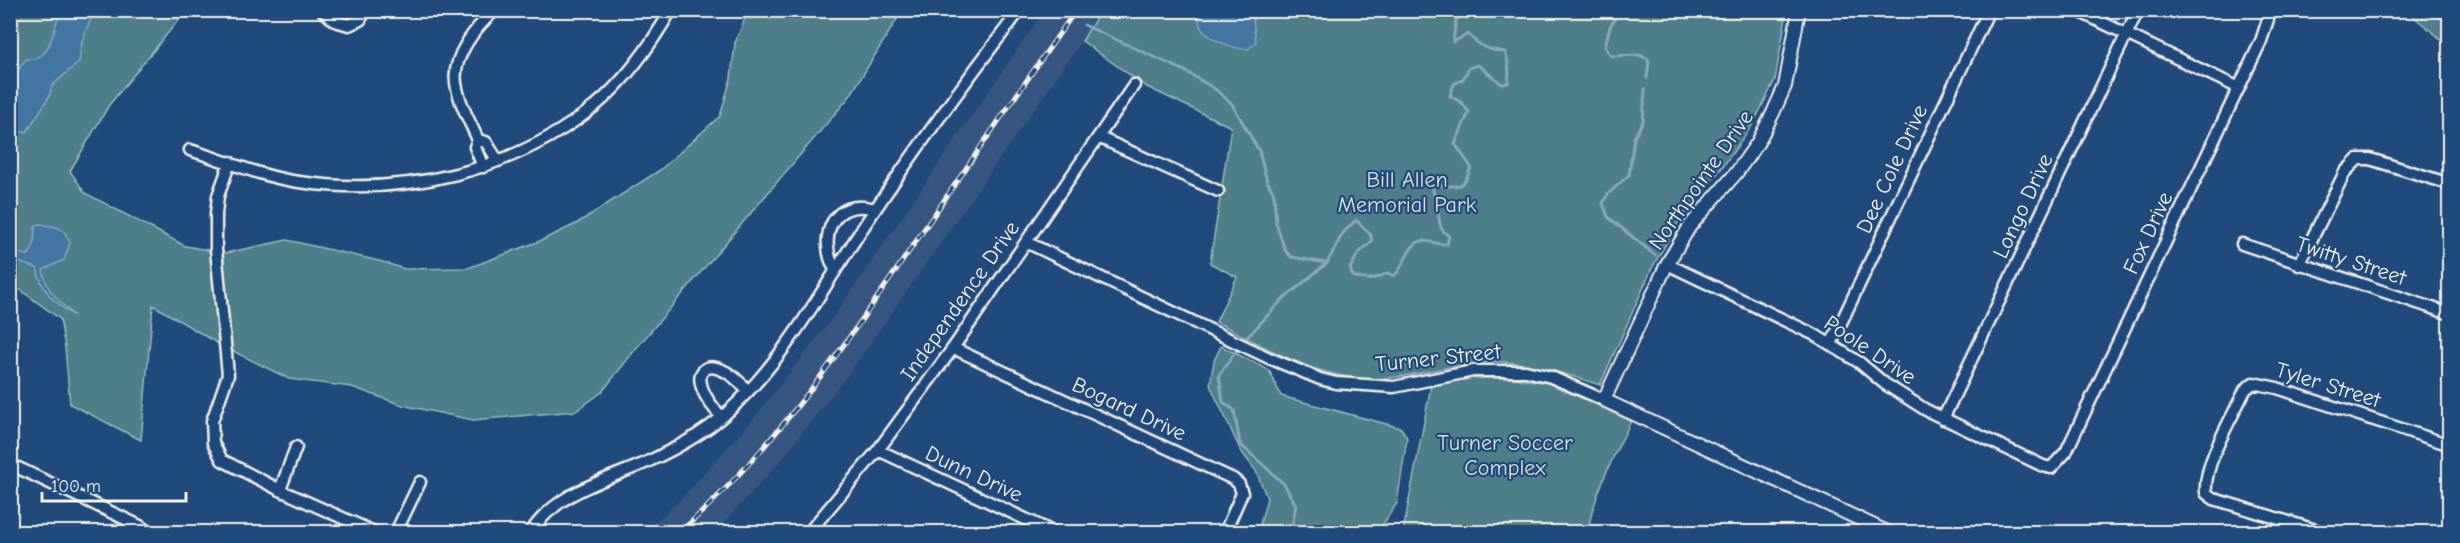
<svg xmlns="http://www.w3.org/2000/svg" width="2460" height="543" viewBox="0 0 2460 543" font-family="'Comic Neue',sans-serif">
	<rect width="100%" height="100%" fill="#1f4a7a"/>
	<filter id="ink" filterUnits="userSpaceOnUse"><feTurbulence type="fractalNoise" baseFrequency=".0167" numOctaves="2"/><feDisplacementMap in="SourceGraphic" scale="12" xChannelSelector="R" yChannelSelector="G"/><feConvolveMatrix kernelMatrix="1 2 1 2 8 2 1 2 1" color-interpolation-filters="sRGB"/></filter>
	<g filter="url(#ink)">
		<path fill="#365680" d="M 1044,11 L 1101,11 L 1082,41 L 850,372 L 777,465 L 715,532 L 644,532 L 679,501 L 750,423 L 832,319 Z"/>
		<path fill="#4d7e89" stroke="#a0b8b8" stroke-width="1.5" d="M 1101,10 L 1787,11 L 1775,80 L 1753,124 L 1724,165 L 1679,221 L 1653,266 L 1600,385 C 1566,374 1524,360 1488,362 C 1444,364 1401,383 1356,378 C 1306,373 1261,344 1216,322 L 1237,277 L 1210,263 L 1231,127 L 1147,87 L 1082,41 Z
			M 11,11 L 186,11 L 109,105 L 70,171 L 85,193 L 185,246 L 226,253 L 287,240 L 379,261 L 405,269 L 468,268 L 540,241 L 576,224 L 660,170 L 720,116 L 731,78 L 735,43 L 748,11 L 902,11 L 850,96 L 634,351 L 602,392 L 576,411 L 473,420 L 402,405 L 352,387 L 289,379 L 219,344 L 153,305 L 141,440 L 70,404 L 65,347 L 60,319 L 11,283 Z
			M 2407,11 L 2449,11 L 2449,46 Z
			M 1221,346 L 1269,370 L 1281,396 L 1401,428 L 1407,438 L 1397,503 L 1378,532 L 1258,532 L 1267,498 L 1256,471 L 1241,451 L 1210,385 L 1214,361 Z
			M 1506,377 L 1550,383 L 1631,421 C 1611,461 1597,488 1587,532 L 1403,532 L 1431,386 L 1469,378 Z"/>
		<path fill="#4376a0" stroke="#8aa7bd" stroke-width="1.5" d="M 61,11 L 94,11 L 82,41 L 79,62 L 52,86 L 49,97 L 27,132 L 15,132 L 11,128 L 11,115 L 16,92 L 14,83 L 18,70 L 26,59 C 53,62 52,28 61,11 Z
			M 1199,11 L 1252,11 L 1256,42 L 1248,49 C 1236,50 1205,38 1200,26 C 1199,21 1199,15 1199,11 Z
			M 41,224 C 57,228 63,224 70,243 L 64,260 L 43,270 C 47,294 59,299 74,316 C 55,303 41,291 37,268 L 11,260 L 11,234 L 18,253 L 28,255 C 38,244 32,237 36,225 Z"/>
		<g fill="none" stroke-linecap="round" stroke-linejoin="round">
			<path stroke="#8aa7bd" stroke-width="3" d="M 1620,10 L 1610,27 L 1605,46 L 1611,56 L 1639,55 L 1647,58 L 1649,62 L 1647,78
				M 2433,10 L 2450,25
				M 1084,25 L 1185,71 L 1215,89 L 1232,104 L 1259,151 L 1267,181 L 1274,194 L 1276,223 L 1285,250 L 1291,257 L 1327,263
				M 1645,89 L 1643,121 L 1634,138 L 1629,175 L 1608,194 L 1603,203 L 1608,217 L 1655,255
				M 1243,342 L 1280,302 L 1327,263 L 1343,233 L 1356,220 L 1370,234 L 1372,241 L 1358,254 L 1350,268 L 1353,276 C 1366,282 1375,279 1388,273 L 1394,276 C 1404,268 1409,241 1423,241 C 1431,241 1438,245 1447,244 L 1449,237 L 1441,228 L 1432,185 C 1456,185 1463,193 1471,167 L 1455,144 L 1469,112 L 1461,102 L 1450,96 L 1454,84 L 1463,79 L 1469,68 L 1478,65 L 1502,84 L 1508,83 C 1510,71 1509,63 1505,52 C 1488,50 1480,47 1468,34 L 1453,42 L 1456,20 L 1463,10
				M 1239,347 L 1219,375 L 1223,402 L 1234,410 L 1240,444 L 1284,484 L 1296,505 L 1291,532"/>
			<g stroke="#f4f1e8" stroke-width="15">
				<path id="minor" d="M 322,10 L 335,21 L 349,25 L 360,20 L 366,10
					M 2076,10 L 2239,88
					M 1098,137 L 1218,191
					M 478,140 L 486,142 L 498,161
					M 190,150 C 226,161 262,177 299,182 C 403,197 512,172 595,106 C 626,80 651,45 671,10
					M 230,162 L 218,196 L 216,214 L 216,249 L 228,375 L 212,421 L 213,443 L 222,460 L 280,490 L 374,532
					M 483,167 L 475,147 L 478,140 C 470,122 459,103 456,83 C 452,56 476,27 495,10
					M 1026,242 L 1269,358 L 1320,379 L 1336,383 L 1394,387 L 1473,371 L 1526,371 L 1551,377 L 1604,400
					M 2242,244 L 2450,314
					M 1667,264 L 1815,335 L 1860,363 L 1885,384 L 1926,410 L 2043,466 L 2051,468 L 2066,452 L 2261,41 L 2271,10
					M 2299,265 L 2345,172 L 2358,159 L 2370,159 L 2450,184
					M 835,270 C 817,236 833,197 875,209
					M 1831,344 L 1989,10
					M 953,348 L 1233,479 L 1239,484 L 1242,493 L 1225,532
					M 721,416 C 679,373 708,345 748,391
					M 1943,419 L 2138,10
					M 878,450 L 1053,532
					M 10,464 L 140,526 L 148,532
					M 280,490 L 296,447
					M 396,532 L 420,482
					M 531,532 C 557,492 604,481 645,463 C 678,448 711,430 736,404 C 790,351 826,283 868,220 C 916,148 967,79 1020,10
					M 809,532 L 878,450 L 953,348 L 1134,85
					M 2322,532 L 2214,499 L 2206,493 C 2203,464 2232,418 2245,390 L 2253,383 L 2277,388 L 2450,445"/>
			</g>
			<g stroke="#f4f1e8" stroke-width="16">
				<path id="tertiary" d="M 1799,10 L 1785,86 L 1773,113 L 1758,142 L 1737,172 L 1690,226 L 1667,264 L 1604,400 L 1887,532"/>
			</g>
			<use href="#minor" stroke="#1f4a7a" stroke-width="10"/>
			<use href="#tertiary" stroke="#1f4a7a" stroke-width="12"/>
			<g stroke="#f4f1e8" stroke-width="5">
				<path id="rail" d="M 680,532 C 778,446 852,335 925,228 C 975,155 1025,82 1076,10"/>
			</g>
			<use href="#rail" stroke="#1f4a7a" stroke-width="3" stroke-dasharray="9" stroke-linecap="butt"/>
		</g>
	</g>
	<g text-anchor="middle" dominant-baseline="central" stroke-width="4.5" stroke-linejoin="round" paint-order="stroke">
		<g font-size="22" fill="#f4f1e8" stroke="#1f4a7a">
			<text transform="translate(1892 169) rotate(-65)">Dee Cole Drive</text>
			<text transform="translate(1701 180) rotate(-55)">Northpointe Drive</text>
			<text transform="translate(2023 206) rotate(-65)">Longo Drive</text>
			<text transform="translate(2148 233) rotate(-65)">Fox Drive</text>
			<text transform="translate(2351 261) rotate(18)">Twitty Street</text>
			<text transform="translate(960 301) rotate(-55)">Independence Drive</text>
			<text transform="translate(1870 350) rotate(34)">Poole Drive</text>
			<text transform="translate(1438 358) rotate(-6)">Turner Street</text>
			<text transform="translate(2328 385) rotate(17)">Tyler Street</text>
			<text transform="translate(1129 409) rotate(25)">Bogard Drive</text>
			<text transform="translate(974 474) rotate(25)">Dunn Drive</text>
		</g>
		<g font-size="22" fill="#dbe0da" stroke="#1f4a7a">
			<text x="1407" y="180">Bill Allen<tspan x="1407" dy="25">Memorial Park</tspan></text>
			<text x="1505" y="443">Turner Soccer<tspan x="1505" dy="25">Complex</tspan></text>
		</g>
	</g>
	<rect width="2460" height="543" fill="none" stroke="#1f4a7a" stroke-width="36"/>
	<rect x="18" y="18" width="2424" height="507" fill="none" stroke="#f4f1e8" stroke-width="2" filter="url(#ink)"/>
	<path d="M42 492v9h144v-9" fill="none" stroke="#f4f1e8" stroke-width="3"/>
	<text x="51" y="492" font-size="18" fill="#f4f1e8" stroke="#1f4a7a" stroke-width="4.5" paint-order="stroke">100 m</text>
</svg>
